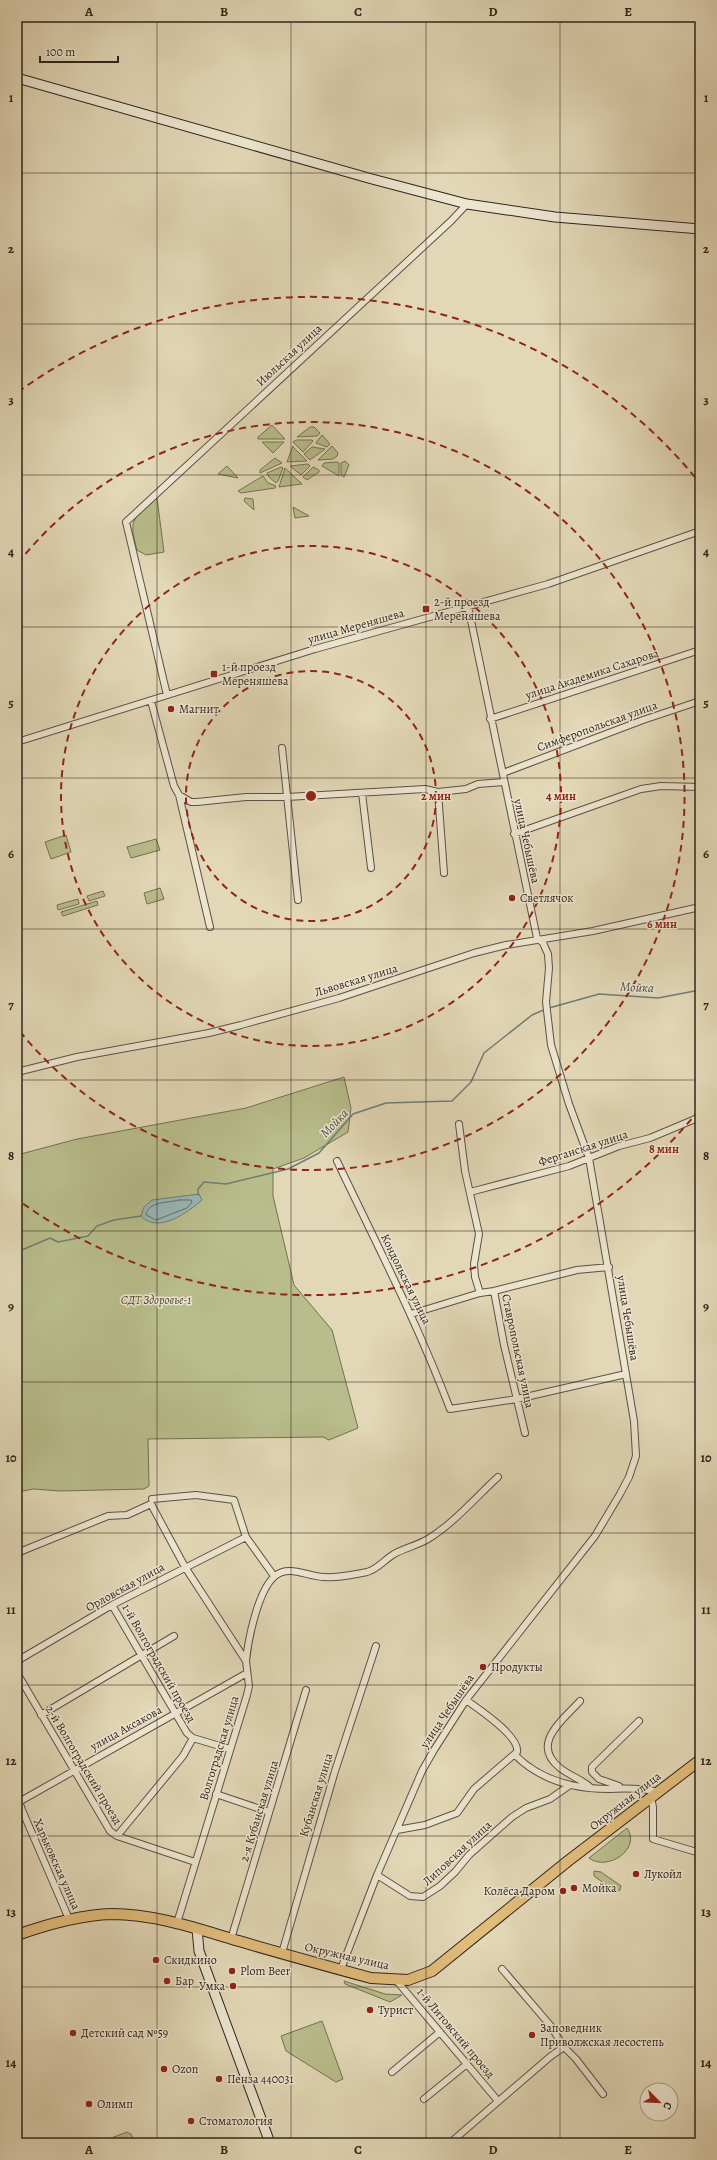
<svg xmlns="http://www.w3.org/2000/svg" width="717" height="2160" viewBox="0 0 717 2160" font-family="Alegreya,serif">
	<rect width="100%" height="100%" fill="#e2d7b6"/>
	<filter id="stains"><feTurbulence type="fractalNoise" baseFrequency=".005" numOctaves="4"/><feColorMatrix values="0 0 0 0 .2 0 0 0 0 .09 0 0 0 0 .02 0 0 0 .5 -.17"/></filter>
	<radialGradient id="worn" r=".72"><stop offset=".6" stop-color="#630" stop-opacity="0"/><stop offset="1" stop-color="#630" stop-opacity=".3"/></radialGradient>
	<path fill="#b8bd8b" stroke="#747054" d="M 272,425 L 285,439 L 258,439 L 258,437 Z
		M 310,427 L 314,427 L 320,433 L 317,436 L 297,437 Z
		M 322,435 L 330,444 L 327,447 L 316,443 Z
		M 296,440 L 312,440 L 313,441 L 303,452 L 293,442 Z
		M 262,442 L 284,442 L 273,453 Z
		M 293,446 L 293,447 L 307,461 L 287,462 Z
		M 332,446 L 338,453 L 337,456 L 333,459 L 318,460 Z
		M 312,447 L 325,449 L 310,460 L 304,454 Z
		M 275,458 L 282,463 L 260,473 L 260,470 Z
		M 345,461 L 349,465 L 344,477 L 341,475 L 341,463 Z
		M 337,462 L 339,463 L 339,476 L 322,466 L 324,463 Z
		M 308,464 L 310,466 L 301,475 L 290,466 Z
		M 227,466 L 238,478 L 218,474 Z
		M 281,467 L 283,468 L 278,481 L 276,483 L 269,477 L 267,473 Z
		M 313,467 L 319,470 L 319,472 L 307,480 L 303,477 Z
		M 285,468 L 302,484 L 279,487 Z
		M 263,476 L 268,483 L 276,486 L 275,488 L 241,493 L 238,491 Z
		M 157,498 L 164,552 L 146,555 L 137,550 C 128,516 133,521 157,498 Z
		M 245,498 L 253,499 L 254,510 L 244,501 Z
		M 293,507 L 309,516 L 295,518 Z
		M 66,835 L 71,852 L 51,859 L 45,842 Z
		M 156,839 L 160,850 L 131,858 L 127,847 Z
		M 160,888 L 164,899 L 147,904 L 144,893 Z
		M 103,891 L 105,896 L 89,901 L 87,896 Z
		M 78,899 L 79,904 L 58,910 L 57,905 Z
		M 97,901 L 98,905 L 63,916 L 61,912 Z
		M 344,1077 L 351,1108 L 348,1132 L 304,1158 L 273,1169 L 273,1196 L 294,1285 L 332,1330 L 358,1428 L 329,1440 L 323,1437 L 148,1439 L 149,1486 L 144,1489 L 60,1491 L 34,1489 L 17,1492 L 17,1155 L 77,1139 L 246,1108 Z
		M 627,1828 C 642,1849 607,1872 589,1858 Z
		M 594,1871 L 601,1872 L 621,1886 L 620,1890 L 616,1892 L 594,1876 Z
		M 344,1981 L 385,1994 L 402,1995 L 390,2002 L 345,1984 Z
		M 322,2021 L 343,2079 L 336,2082 L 286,2051 L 281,2036 Z
		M 127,2132 L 131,2134 L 135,2143 L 98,2143 Z"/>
	<path fill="#97b8b7" stroke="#6e7d79" d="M 199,1194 L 202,1200 C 187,1213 158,1234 141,1216 L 144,1207 L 152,1200 Z"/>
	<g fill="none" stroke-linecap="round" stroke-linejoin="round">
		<path stroke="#646e6a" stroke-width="1" d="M 179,1200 L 191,1200 L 192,1202 L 187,1208 L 156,1220 L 146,1215 C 148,1201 168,1203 179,1200 Z"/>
		<path stroke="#6e7d79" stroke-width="1.5" d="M 549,1008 L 599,994 L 658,998 L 700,990
			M 198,1195 L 198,1189 L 204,1182 L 226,1184 L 288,1169 L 319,1153 L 353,1114 L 386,1103 L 452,1101 L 471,1082 L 484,1053 L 532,1015 L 546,1009
			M 17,1252 L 50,1238 L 58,1242 L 88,1236 L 97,1226 L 114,1220 L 141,1216"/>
		<g stroke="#5d5143" stroke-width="8">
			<path id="street" d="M 167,695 L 126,522 L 451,221 L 467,204
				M 151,701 L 174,786 L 179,795 L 210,927
				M 490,719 L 700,650
				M 17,742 L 315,649 L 548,584 L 700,531
				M 282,748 L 298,900
				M 503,773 L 643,720 L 700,701
				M 438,792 L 444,873
				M 362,793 L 371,868
				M 179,795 L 191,802 L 197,802 L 246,797 L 287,797 L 425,789 L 438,792 L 466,789 L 478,784 L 504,782
				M 514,834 L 641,789 L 661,786 L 700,787
				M 17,1072 L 77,1057 L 209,1033 L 241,1025 L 339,998 L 474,953 L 506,945 L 593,931 L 700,907
				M 459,1124 L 465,1171 L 479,1234 L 474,1264 L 475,1277 L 480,1293 L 494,1291 L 504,1345 L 525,1433
				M 337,1161 C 376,1243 418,1324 450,1409 L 517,1399 L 626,1374
				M 470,1192 L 569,1166 L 619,1146 L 650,1138 L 700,1117
				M 494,1291 L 577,1270 L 609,1267
				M 411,1314 L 480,1293
				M 152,1499 L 196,1495 L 234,1500 L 246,1537 L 274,1576
				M 17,1553 L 108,1516 L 127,1515 L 151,1504 L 185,1567 L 246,1661 L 249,1686 L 247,1695 L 177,1923
				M 112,1605 L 187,1733 L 193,1738 L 230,1749
				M 17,1661 L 112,1605 L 246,1537
				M 246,1661 C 248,1640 258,1590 275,1576 C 289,1564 308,1577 324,1577 C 338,1578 353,1575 367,1572 C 378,1569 384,1560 394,1554 C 405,1548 418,1545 428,1539 C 453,1524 477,1496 498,1477
				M 17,1673 L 110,1831 L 117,1836 L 195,1862
				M 580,1701 C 562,1721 530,1744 560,1768 C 569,1775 580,1779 589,1786
				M 41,1715 L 174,1636
				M 515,1755 C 540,1780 574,1789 609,1789 C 626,1788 642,1788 659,1792
				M 619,1786 L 599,1779 L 592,1772 L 592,1767 L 639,1721
				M 216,1794 L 269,1812
				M 17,1795 L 22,1810 L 69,1919
				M 651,1798 L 653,1807 L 653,1839 L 700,1853
				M 17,1803 L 247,1673
				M 397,1830 L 425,1825 L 457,1813 L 474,1789 L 517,1752 C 520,1736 477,1708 466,1700
				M 117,1836 L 183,1756 L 193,1738
				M 377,1875 L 410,1896 L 423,1897 L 440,1886 L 455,1872 L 469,1855 L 512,1817 L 526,1808 L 550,1799 L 570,1785
				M 231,1939 L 306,1690
				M 282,1953 L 335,1771 L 376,1646
				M 341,1969 L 377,1875 L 422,1771 L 434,1750 L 466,1700 L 595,1536 L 620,1494 L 629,1477 L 636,1456 L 634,1421 L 589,1158 L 569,1104 L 551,1045 L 546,1002 L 549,968 L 548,954 L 543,943 L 537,938 L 468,606
				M 502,1969 L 550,2025 L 564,2047 L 576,2059 L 603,2094
				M 396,1980 L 498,2101
				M 392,2072 L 440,2032
				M 424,2099 L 467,2064
				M 450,2143 L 551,2056 L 564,2047"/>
		</g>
		<g stroke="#31241d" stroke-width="11">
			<path id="secondary" d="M 17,78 L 372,179 L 467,204 L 555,217 L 700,229
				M 197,1929 L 199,1951 L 270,2143"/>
		</g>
		<g stroke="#31241d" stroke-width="12">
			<path id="primary" d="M 17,1935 C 48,1924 79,1915 112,1914 C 155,1914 198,1929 239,1941 C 283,1954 327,1966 371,1978 L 408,1980 L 432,1971 L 568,1861 L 700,1760"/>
		</g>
		<use href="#street" stroke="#ece5d0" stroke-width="6"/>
		<use href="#secondary" stroke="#ece5d0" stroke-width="9"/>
		<use href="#primary" stroke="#e1bc7b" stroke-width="10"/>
	</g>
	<path fill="none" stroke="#31241d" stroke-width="1" stroke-opacity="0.55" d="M 157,17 L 157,2143M 291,17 L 291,2143M 426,17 L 426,2143M 560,17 L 560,2143M 17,173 L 700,173M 17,324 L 700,324M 17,475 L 700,475M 17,627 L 700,627M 17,778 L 700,778M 17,929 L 700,929M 17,1080 L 700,1080M 17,1231 L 700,1231M 17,1382 L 700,1382M 17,1533 L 700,1533M 17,1685 L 700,1685M 17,1836 L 700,1836M 17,1987 L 700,1987"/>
	<g fill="none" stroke="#8f2418" stroke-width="2" stroke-dasharray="7 5">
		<circle cx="311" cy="796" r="125"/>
		<circle cx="311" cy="796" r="250"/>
		<path d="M18 563A374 374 0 1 1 18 1029"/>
		<path d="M699 1110A499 499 0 0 1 18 1200M18 392A499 499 0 0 1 699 482"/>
	</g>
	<g fill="#8f2418" stroke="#ece5d0" stroke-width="1.5">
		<rect x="422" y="605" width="8" height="8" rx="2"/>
		<rect x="210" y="670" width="8" height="8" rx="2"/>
		<circle cx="171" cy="709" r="4"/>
		<circle cx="512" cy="898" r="4"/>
		<circle cx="483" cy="1667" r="4"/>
		<circle cx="636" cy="1874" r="4"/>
		<circle cx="574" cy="1888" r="4"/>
		<circle cx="563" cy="1891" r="4"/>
		<circle cx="156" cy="1960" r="4"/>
		<circle cx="232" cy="1971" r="4"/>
		<circle cx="167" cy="1981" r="4"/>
		<circle cx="233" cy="1986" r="4"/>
		<circle cx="370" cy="2010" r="4"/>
		<circle cx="73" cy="2033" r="4"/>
		<circle cx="532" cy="2035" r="4"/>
		<circle cx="164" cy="2069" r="4"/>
		<circle cx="219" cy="2079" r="4"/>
		<circle cx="89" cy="2104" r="4"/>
		<circle cx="191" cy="2121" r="4"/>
	</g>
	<g text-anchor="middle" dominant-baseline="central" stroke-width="3" stroke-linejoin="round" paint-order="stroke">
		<g font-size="12" fill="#31241d" stroke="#ece5d0">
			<text transform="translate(289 355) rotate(-43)">Июльская улица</text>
			<text transform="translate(356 626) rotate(-16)">улица Мереняшева</text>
			<text transform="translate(592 674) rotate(-18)">улица Академика Сахарова</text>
			<text transform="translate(597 726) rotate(-20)">Симферопольская улица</text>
			<text transform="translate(527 841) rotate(78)">улица Чебышёва</text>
			<text transform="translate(356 980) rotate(-17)">Львовская улица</text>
			<text transform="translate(583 1148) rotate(-18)">Ферганская улица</text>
			<text transform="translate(406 1279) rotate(64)">Кондольская улица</text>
			<text transform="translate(628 1318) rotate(81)">улица Чебышёва</text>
			<text transform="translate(518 1351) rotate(78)">Ставропольская улица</text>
			<text transform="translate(125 1587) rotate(-29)">Орловская улица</text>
			<text transform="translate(159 1663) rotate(60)">1-й Волгоградский проезд</text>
			<text transform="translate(447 1711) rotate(-56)">улица Чебышёва</text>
			<text transform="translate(126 1728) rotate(-29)">улица Аксакова</text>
			<text transform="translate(219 1748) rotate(-73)">Волгоградская улица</text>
			<text transform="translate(84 1765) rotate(59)">2-й Волгоградский проезд</text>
			<text transform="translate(316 1795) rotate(-73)">Кубанская улица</text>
			<text transform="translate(625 1801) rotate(-38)">Окружная улица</text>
			<text transform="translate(259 1811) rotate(-73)">2-я Кубанская улица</text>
			<text transform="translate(457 1853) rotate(-43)">Липовская улица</text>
			<text transform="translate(57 1864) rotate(66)">Харьковская улица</text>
			<text transform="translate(347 1956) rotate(13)">Окружная улица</text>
			<text transform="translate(456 2033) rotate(50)">1-й Литовский проезд</text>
		</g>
		<g font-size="12" fill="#31241d" stroke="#ece5d0" text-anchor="start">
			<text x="434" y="602">2-й проезд<tspan x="434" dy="14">Мереняшева</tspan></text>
			<text x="222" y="667">1-й проезд<tspan x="222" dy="14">Мереняшева</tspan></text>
			<text x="179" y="709">Магнит</text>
			<text x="520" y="898">Светлячок</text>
			<text x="491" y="1667">Продукты</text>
			<text x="644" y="1874">Лукойл</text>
			<text x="582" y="1888">Мойка</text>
			<text x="555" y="1891" text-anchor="end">Колёса Даром</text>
			<text x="164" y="1960">Скидкино</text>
			<text x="240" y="1971">Plom Beer</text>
			<text x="175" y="1981">Бар</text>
			<text x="225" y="1986" text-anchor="end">Умка</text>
			<text x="378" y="2010">Турист</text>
			<text x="540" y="2028">Заповедник<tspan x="540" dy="14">Приволжская лесостепь</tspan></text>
			<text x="81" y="2033">Детский сад №59</text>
			<text x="172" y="2069">Ozon</text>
			<text x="227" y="2079">Пенза 440031</text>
			<text x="97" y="2104">Олимп</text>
			<text x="199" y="2121">Стоматология</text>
		</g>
		<g font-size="12" font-style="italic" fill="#534a38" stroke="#ece5d0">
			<text x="156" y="1300">СДТ Здоровье-1</text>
		</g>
		<g font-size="13" font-style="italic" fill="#4a4944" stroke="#ece5d0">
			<text transform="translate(637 987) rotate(3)">Мойка</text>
			<text transform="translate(334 1123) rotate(-46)">Мойка</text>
		</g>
	</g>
	<circle cx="311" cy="796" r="6" fill="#8f2418" stroke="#ece5d0" stroke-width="2"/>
	<g font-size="12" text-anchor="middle" font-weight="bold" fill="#8f2418" stroke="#ece5d0" stroke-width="3" stroke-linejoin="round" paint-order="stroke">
		<text x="436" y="800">2 мин</text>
		<text x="561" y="800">4 мин</text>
		<text x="662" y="928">6 мин</text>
		<text x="664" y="1153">8 мин</text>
	</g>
	<rect width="717" height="2160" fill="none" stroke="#e2d7b6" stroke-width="44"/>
	<g transform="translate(659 2102) rotate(114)"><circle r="19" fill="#ece5d0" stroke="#a19888"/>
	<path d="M0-3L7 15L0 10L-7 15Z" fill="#8f2418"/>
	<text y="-6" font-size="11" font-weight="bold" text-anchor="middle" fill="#31241d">С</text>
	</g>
	<path d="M40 56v6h78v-6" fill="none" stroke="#31241d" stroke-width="2"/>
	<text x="46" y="56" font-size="12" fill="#31241d" stroke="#ece5d0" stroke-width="3" paint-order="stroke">100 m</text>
	<rect x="22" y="22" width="673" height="2116" fill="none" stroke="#31241d" stroke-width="1.5"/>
	<g font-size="13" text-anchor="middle" font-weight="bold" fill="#31241d">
		<text x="89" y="16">A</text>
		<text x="224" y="16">B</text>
		<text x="358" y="16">C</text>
		<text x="493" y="16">D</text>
		<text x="628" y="16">E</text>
		<text x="11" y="102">1</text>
		<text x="706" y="102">1</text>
		<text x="11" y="253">2</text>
		<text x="706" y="253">2</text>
		<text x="11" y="404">3</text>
		<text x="706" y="404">3</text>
		<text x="11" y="556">4</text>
		<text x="706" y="556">4</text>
		<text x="11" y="707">5</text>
		<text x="706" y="707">5</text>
		<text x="11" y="858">6</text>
		<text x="706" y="858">6</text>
		<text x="11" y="1009">7</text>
		<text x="706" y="1009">7</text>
		<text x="11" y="1160">8</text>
		<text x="706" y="1160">8</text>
		<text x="11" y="1311">9</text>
		<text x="706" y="1311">9</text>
		<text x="11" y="1462">10</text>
		<text x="706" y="1462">10</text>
		<text x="11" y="1614">11</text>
		<text x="706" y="1614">11</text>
		<text x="11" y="1765">12</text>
		<text x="706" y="1765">12</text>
		<text x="11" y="1916">13</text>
		<text x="706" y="1916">13</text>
		<text x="11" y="2067">14</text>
		<text x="706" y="2067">14</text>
		<text x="89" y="2154">A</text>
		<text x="224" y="2154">B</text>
		<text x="358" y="2154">C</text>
		<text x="493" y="2154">D</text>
		<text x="628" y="2154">E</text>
	</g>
	<rect width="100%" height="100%" filter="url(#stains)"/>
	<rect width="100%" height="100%" fill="url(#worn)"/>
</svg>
